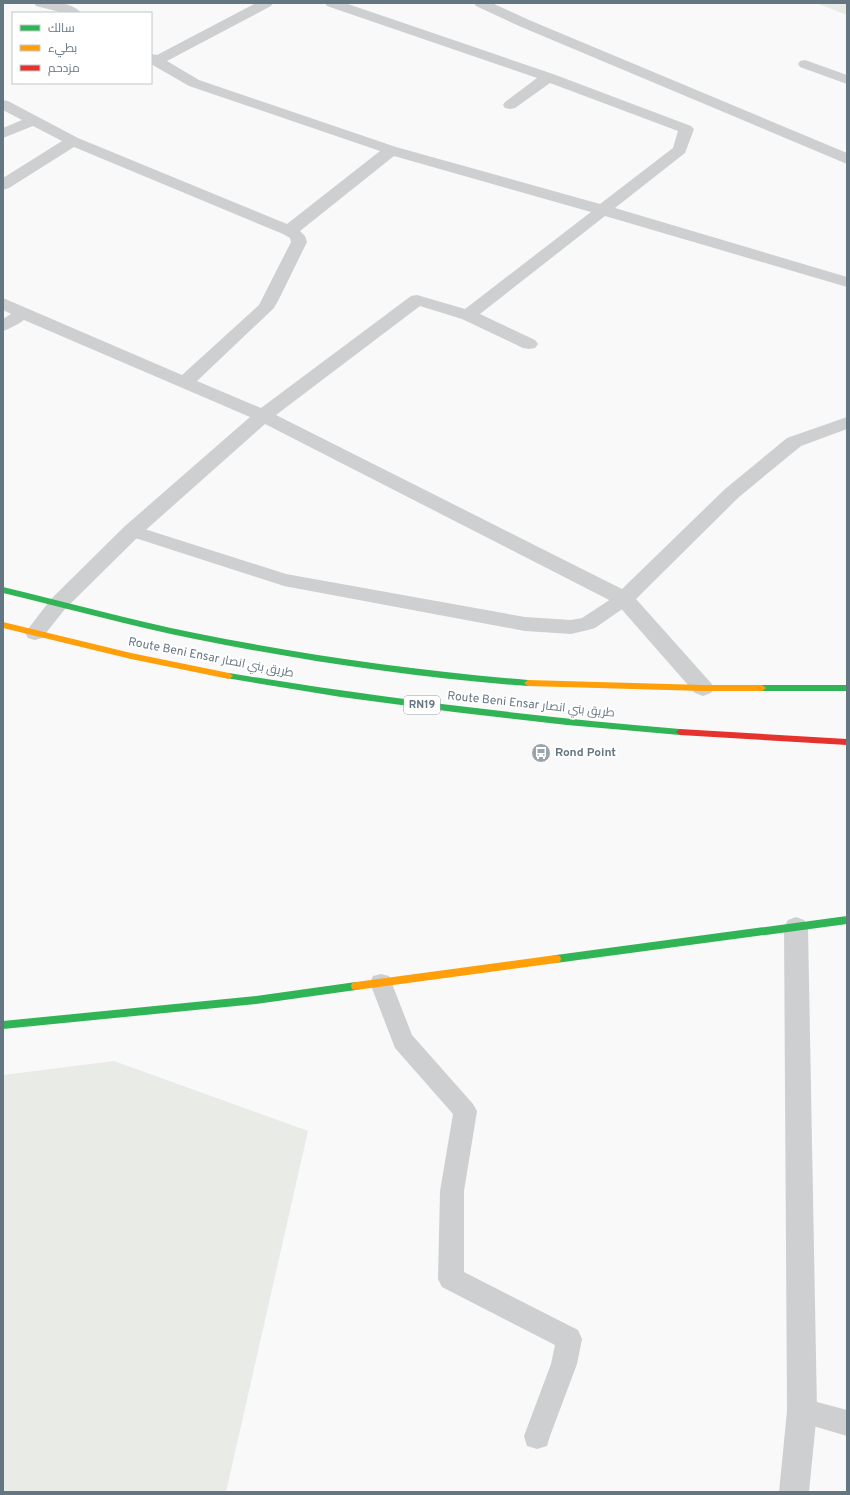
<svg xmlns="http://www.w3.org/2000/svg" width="850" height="1495" viewBox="0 0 850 1495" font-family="Overpass,Cairo,sans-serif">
	<rect width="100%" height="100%" fill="#f9f9f9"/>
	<path fill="#e8ebe6" d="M 816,3 L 847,3 L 847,15 Z
		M 114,1061 L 308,1131 L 226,1492 L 3,1492 L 3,1075 Z"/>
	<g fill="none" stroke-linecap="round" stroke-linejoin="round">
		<path fill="#cecfd0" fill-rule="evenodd" d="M 23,308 L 29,310 L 31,313 C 25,321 12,328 3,331 L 3,319 L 17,310 Z
			M 132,525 L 286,574 L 525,617 L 571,620 L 582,618 L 617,595 L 624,593 L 631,595 L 633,599 L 631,603 L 595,628 L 588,630 L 571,634 L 525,631 L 284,586 L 126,535 L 123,531 L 126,527 Z
			M 381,974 L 389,976 L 412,1035 L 473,1104 L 477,1111 L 464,1191 L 464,1272 L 578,1330 L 582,1339 L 577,1364 L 550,1436 L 547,1446 L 537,1449 L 527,1446 L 524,1436 L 551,1364 L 555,1345 L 442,1287 L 438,1279 L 440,1191 L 453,1114 L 395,1048 L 370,983 L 373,976 Z
			M 802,1398 L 847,1410 L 847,1436 L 793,1420 L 789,1411 L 793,1402 Z"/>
		<path fill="#cecfd0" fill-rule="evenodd" d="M 34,3 C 49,3 71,0 81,13 L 64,13 L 36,6 Z
			M 256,3 L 273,3 L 271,6 L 167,61 L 199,80 L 396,147 L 600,204 L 673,148 L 678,131 L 550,83 L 515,108 L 510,109 L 505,108 L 503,105 L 505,102 L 537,78 L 327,6 L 325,3 L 345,3 L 553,74 L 691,126 L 694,129 L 685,153 L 615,208 L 847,277 L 847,287 L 605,216 L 480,314 L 535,340 L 538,344 L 535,348 L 529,349 L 523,348 L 462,319 L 420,306 L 276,415 L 622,589 L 725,489 L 787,438 L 847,417 L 847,429 L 801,446 L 739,497 L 636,599 L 711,683 L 714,688 L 711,693 L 703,696 L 695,693 L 617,604 L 265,424 L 139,536 L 65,609 L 42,638 L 35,640 L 28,638 L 25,633 L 51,599 L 125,526 L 250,417 L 17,317 L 3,310 L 3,298 L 182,375 L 259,305 L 291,242 L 290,238 L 283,234 L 74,147 L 9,188 L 3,190 L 3,178 L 62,141 L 33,126 L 3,138 L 3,128 L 22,120 L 3,110 L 3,100 L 8,101 L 78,138 L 287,224 L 380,151 L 189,86 L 151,64 L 151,54 L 157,55 ZM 394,156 L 591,212 L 465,309 L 417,295 L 411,296 L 261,408 L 197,381 L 274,308 L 279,299 L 307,242 L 305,236 L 300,231 Z
			M 474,3 L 492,3 L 529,20 L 847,153 L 847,164 L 519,26 L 476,6 Z
			M 805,60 L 847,75 L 847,84 L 800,67 L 798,64 L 800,61 Z
			M 796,917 L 804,920 L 808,927 L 817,1411 L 809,1492 L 779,1492 L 787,1411 L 784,927 L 788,920 Z"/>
		<path fill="#30b455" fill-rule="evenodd" d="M 3,587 C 66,602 131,620 195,633 C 304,655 417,671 528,680 L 532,683 L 528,686 C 417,678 304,661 195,639 C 131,626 66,608 3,593 Z
			M 229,673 C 379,698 529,716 680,729 L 684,732 L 680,735 L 567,725 L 454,712 L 341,697 L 226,678 L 225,676 Z
			M 762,685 L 847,685 L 847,691 L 762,691 L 758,688 Z
			M 847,916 L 847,924 L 556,963 L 552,962 L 551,959 L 552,956 L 556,955 Z
			M 356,982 L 360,983 L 361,986 L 360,989 L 356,990 L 256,1004 L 3,1029 L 3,1021 L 256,996 Z"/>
		<path fill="#ff9f0a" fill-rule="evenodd" d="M 3,622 L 131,653 L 229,673 L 233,676 L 229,679 L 131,659 L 3,628 Z
			M 528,680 L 703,685 L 762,685 L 766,688 L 762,691 L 703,691 L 528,686 L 524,683 Z
			M 556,955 L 560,956 L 561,959 L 560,962 L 556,963 L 356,990 L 352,989 L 351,986 L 352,983 L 356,982 Z"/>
		<path fill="#e5322d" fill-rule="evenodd" d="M 680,729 L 847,739 L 847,745 L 680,735 L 676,732 Z"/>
	</g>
	<defs>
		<g id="bus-disc" transform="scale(1)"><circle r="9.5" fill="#99a4ac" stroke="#fff"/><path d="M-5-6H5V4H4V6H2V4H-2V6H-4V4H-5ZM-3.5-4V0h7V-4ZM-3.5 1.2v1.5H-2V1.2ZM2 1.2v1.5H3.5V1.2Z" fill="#fff"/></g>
	</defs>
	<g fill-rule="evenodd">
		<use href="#bus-disc" x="541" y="753"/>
	</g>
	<g text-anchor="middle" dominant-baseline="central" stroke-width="4" stroke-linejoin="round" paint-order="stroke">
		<rect fill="#fff" stroke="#939fa8" stroke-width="1" x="404" y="696" width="36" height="18" rx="3"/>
		<g font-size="11" font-weight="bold" fill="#657683">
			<text x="422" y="705">RN19</text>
		</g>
		<g font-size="12" fill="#657683" stroke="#fff">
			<text transform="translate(211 658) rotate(11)">Route Beni Ensar طريق بني انصار</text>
			<text transform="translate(531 705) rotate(6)">Route Beni Ensar طريق بني انصار</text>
		</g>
		<g font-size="12" font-weight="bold" fill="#657683" stroke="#fff" text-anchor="start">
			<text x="555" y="753">Rond Point</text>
		</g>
	</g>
	<rect width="850" height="1495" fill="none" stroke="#657683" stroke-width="8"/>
	<rect x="12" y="12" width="140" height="72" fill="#ffffff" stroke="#c1c8cd"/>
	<rect x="20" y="25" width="20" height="6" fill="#30b455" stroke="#c1c8cd"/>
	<text x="48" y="32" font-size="12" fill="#657683">سالك</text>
	<rect x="20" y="45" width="20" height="6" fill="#ff9f0a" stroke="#c1c8cd"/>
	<text x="48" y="52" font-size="12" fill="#657683">بطيء</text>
	<rect x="20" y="65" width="20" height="6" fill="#e5322d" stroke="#c1c8cd"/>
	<text x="48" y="72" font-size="12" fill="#657683">مزدحم</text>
</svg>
